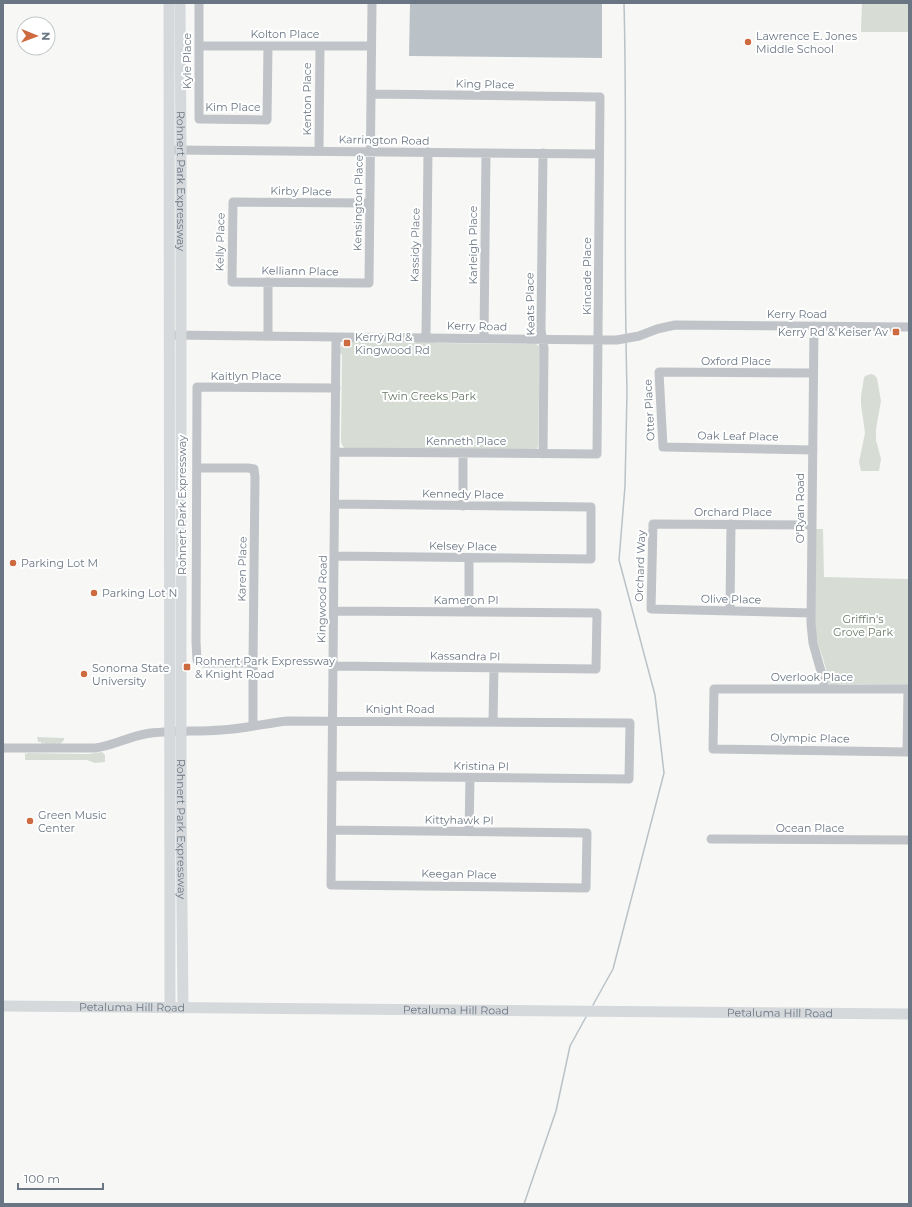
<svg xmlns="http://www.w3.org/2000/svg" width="912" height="1207" viewBox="0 0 912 1207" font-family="Montserrat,sans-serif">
	<rect width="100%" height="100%" fill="#f7f8f5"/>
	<path fill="#d7dcd5" d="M 862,3 L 909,3 L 909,32 L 861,32 Z
		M 347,341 L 415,343 L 416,342 L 436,342 L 438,343 L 527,344 L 529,343 L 536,344 L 540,347 L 538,446 L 537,449 L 532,450 L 346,449 C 342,446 341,444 341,439 L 342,355 L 340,353 C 340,347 341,344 347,341 Z
		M 871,374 L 874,375 L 877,378 L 881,401 L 876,429 L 876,440 L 881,459 L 879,471 L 861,471 L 859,462 L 865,433 L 861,404 L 861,396 L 864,378 L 865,376 Z
		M 816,529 L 823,529 L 824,577 L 909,579 L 909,685 L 839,684 L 836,686 L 830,685 C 827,678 827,672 825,666 C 822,653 816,642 815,628 Z
		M 37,737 L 64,738 L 64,740 L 59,745 L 56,743 L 56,745 L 45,744 L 45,743 L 42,744 L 41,742 L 38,742 Z
		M 102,752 L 105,755 L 105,762 L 95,763 L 87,760 L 25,760 L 25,753 L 27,754 L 28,753 L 88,754 Z"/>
	<path fill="#bac2c7" d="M 410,3 L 602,3 L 602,58 L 409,56 Z"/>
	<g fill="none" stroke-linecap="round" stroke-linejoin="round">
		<path stroke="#bac2c7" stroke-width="1.5" d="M 624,3 C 627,114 624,224 626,335
			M 593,1005 L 613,969 L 664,773 L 655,695 L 619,560 L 625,486 L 627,393 L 626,342
			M 524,1204 L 556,1111 L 570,1046 L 586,1017"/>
		<path stroke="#c0c3c7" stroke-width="9" d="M 199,3 L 199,119 L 267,120 L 268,46
			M 199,46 L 371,46
			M 175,150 L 599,154
			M 319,151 L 320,46
			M 370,203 L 233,202 L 232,282 L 369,283 L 372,3
			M 814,326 L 811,624 L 813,643 L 824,682 L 824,689
			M 169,335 L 604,340 L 617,340 L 639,336 L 657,329 L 675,325 L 909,327
			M 268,336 L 268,282
			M 426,337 L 428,152
			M 484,338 L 486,153
			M 813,450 L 663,447 L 659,372 L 813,373
			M 335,452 L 597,454 L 600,97 L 371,94
			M 543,454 L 544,348 L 541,330 L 543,153
			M 197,468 L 248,468 L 254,469 L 255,477 L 253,663 L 253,726
			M 463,506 L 463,453
			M 334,556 L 591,559 L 591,507 L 335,504
			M 730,611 L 731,524
			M 469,612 L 469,558
			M 811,613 L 651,609 L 653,524 L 812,525
			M 253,663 L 204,663 L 197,660 L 196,642 L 197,387 L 336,388
			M 333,666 L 596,669 L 597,613 L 334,611
			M 908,689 L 907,752 L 713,749 L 714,689 L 909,689
			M 493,722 L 494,668
			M 3,748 L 95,748 C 112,746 128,737 145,734 C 170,730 196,732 221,730 C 244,729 266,723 288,721 L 630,723 L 629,779 L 332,776
			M 332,830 L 587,833 L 586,888 L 331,885 L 336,337
			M 469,832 L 470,778
			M 711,839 L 909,840"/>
		<g stroke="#d5d9dc" stroke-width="11">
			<path d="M 169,3 L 170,1008"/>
			<path id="s1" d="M 180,3 L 181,150 L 181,806 L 183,1008"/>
			<path id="s2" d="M 3,1006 L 909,1014"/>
		</g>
	</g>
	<g fill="#ce6a3f" stroke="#fff" stroke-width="1.5">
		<circle cx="748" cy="42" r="4"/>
		<rect x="892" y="328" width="8" height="8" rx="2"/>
		<rect x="343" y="339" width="8" height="8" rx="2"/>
		<circle cx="13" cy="563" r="4"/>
		<circle cx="94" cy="593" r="4"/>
		<rect x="183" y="663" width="8" height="8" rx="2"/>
		<circle cx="84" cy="674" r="4"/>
		<circle cx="30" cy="821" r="4"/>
	</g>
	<g text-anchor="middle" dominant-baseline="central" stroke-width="4" stroke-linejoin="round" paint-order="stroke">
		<g font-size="11" fill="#6a7683" stroke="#fff">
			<text x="285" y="34">Kolton Place</text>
			<text transform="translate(187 61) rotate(-90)">Kyle Place</text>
			<text transform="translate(485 84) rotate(1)">King Place</text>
			<text transform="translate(307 99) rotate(-90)">Kenton Place</text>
			<text x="233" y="107">Kim Place</text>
			<text transform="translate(384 140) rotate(1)">Karrington Road</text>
			<text stroke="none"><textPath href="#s1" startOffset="178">Rohnert Park Expressway</textPath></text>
			<text transform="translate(301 191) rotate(1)">Kirby Place</text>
			<text transform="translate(358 203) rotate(-89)">Kensington Place</text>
			<text transform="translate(220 242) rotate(-89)">Kelly Place</text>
			<text transform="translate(415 245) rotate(-89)">Kassidy Place</text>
			<text transform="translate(473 245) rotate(-90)">Karleigh Place</text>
			<text transform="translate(300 271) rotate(1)">Kelliann Place</text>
			<text transform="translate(587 276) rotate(-90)">Kincade Place</text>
			<text transform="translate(530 304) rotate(-91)">Keats Place</text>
			<text x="797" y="314">Kerry Road</text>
			<text transform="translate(477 326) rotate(1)">Kerry Road</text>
			<text x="736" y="361">Oxford Place</text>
			<text x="246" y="376">Kaitlyn Place</text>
			<text transform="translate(649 410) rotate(-93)">Otter Place</text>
			<text transform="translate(738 436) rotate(1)">Oak Leaf Place</text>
			<text x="466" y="441">Kenneth Place</text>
			<text transform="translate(463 494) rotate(1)">Kennedy Place</text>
			<text transform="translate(182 505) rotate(-90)">Rohnert Park Expressway</text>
			<text transform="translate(800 508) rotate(-90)">O'Ryan Road</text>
			<text x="733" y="512">Orchard Place</text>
			<text transform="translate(463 546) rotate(1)">Kelsey Place</text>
			<text transform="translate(640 566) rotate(-88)">Orchard Way</text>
			<text transform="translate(242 569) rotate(-89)">Karen Place</text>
			<text transform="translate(322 599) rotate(-89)">Kingwood Road</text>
			<text transform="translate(731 599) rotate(1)">Olive Place</text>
			<text x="466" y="600">Kameron Pl</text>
			<text transform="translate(465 656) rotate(1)">Kassandra Pl</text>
			<text x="812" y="677">Overlook Place</text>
			<text x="400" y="709">Knight Road</text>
			<text transform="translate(810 738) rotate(1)">Olympic Place</text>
			<text transform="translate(481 766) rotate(1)">Kristina Pl</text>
			<text transform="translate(459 820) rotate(1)">Kittyhawk Pl</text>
			<text x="810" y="828">Ocean Place</text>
			<text stroke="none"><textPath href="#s1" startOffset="826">Rohnert Park Expressway</textPath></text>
			<text transform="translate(459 874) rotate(1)">Keegan Place</text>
			<text stroke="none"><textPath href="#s2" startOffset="129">Petaluma Hill Road</textPath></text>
			<text stroke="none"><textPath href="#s2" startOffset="453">Petaluma Hill Road</textPath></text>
			<text stroke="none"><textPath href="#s2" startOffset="777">Petaluma Hill Road</textPath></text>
		</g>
		<g font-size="11" fill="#6a7683" stroke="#fff" text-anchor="start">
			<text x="756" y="36">Lawrence E. Jones<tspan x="756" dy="13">Middle School</tspan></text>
			<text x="888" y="332" text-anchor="end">Kerry Rd &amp; Keiser Av</text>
			<text x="355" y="337">Kerry Rd &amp;<tspan x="355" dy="13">Kingwood Rd</tspan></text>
			<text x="21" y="563">Parking Lot M</text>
			<text x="102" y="593">Parking Lot N</text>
			<text x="195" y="661">Rohnert Park Expressway<tspan x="195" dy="13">&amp; Knight Road</tspan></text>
			<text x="92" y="668">Sonoma State<tspan x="92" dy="13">University</tspan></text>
			<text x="38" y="815">Green Music<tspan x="38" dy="13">Center</tspan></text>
		</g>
		<g font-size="11" fill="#6b7b69" stroke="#fff">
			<text x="429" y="396">Twin Creeks Park</text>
			<text x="863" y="619">Griffin's<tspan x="863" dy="13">Grove Park</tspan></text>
		</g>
	</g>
	<rect width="912" height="1207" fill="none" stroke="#6a7683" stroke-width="8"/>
	<g transform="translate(36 36) rotate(91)"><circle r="19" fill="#ffffff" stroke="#c3c8cd"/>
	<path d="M0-3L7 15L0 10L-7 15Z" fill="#ce6a3f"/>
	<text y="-6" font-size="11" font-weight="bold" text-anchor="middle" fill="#6a7683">N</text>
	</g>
	<path d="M18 1183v6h85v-6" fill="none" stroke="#6a7683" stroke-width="2"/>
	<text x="24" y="1183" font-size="12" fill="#6a7683" stroke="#ffffff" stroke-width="3" paint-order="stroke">100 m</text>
</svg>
